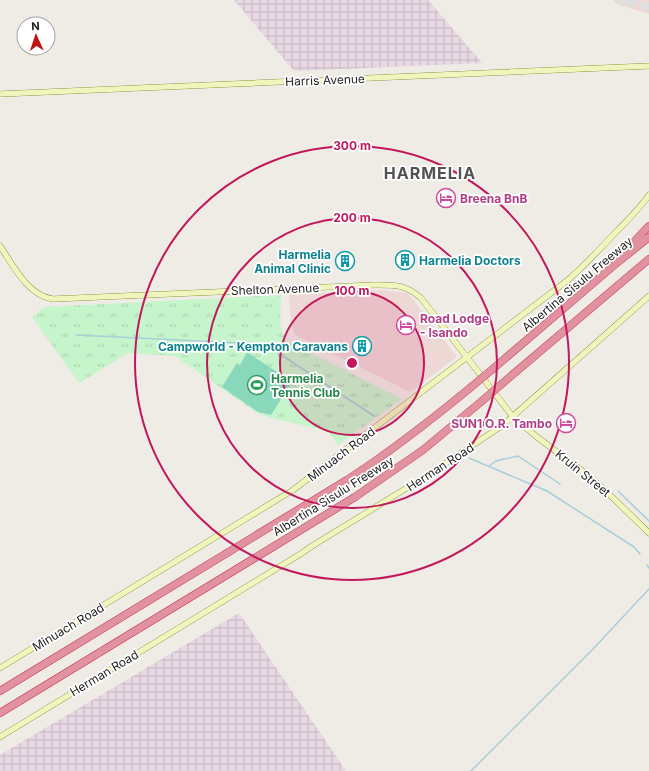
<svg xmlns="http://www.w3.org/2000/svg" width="649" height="771" viewBox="0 0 649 771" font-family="Inter,sans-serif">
	<defs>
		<pattern id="industrial-grid" width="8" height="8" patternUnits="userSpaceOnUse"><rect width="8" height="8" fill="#e7d8e4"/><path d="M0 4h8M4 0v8" fill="none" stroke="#c6b9c3"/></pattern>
		<pattern id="park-tufts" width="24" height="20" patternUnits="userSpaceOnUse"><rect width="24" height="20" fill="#c6f5cb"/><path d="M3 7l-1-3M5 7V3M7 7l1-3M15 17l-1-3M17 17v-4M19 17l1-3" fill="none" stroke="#aad2ae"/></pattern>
	</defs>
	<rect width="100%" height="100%" fill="#efece5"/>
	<path fill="#eed8d6" d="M 613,0 L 649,0 L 649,14 L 619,5 Z
		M 383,290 L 408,293 L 457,357 L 410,392 L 295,335 L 291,321 L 289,295 Z"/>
	<path fill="url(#industrial-grid)" d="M 234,0 L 428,0 L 482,63 L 294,71 Z
		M 239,613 L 346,771 L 0,771 L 0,755 Z"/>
	<path fill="url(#park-tufts)" d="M 281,295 L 280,323 L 285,340 L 402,399 L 338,445 L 328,431 L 271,418 L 257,413 L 175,356 L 128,353 L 79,383 L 32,317 L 44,307 Z"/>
	<path fill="#89d8bc" d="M 247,352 L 292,382 L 271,415 L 258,412 L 222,387 L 237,363 L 240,365 Z"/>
	<path fill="#dfdfdf" d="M 615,0 L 637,0 L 634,7 L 618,3 Z
		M 643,0 L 649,3 L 649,11 L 639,8 Z"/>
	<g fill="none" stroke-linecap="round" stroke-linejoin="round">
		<path stroke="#a9cdd9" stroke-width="1.5" d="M 76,335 L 262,344 L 280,354 L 374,416
			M 469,458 L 547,491 L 634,547 L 640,554
			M 489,466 L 496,461 L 518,456 L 560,484
			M 618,491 L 649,521
			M 647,565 L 649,568
			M 471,771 L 593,649 L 649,589"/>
		<g stroke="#616e0d" stroke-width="6">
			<path id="secondary" d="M 0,94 L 649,66
				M 0,246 C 13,265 28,296 53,299 L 374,285 C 395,285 405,284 421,298 L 513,417 L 537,437 L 589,476 L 609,494 L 649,533
				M 0,668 L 293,490 L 568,280 C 585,265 601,248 616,232 C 628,220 640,208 649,195
				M 0,737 L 302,553 L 312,546 L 428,475 L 503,425 L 649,296"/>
		</g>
		<g stroke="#ce3162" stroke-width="8">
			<path id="highway" d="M 619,258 L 649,226
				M 494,368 L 612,267 L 649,237
				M 504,382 L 649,259
				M 0,691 L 347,480 C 390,452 430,421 470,388
				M 0,713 L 355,497 L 423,450 L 482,401"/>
		</g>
		<use href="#secondary" stroke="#f0f5bd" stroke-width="5.5"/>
		<use href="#highway" stroke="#e0939f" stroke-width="7"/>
		<g stroke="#ce3162" stroke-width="8" stroke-linecap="butt">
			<path id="highway-bridge" d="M 470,388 L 494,368
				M 482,401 L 504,382"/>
		</g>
		<use href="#highway-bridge" stroke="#e0939f" stroke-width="7"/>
	</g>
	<circle cx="352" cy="363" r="72" fill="#c2185b" fill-opacity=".12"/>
	<g fill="none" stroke="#c2185b" stroke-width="2">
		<circle cx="352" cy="363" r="72"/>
		<circle cx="352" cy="363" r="145"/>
		<circle cx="352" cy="363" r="217"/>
	</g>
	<defs>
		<g id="hotel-ring" transform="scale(1)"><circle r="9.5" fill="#fff" stroke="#d1479c" stroke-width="1.5"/><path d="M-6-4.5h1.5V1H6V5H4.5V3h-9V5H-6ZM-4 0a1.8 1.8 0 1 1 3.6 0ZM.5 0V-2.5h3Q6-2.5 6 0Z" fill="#d1479c"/></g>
		<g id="building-ring" transform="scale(1)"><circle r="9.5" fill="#fff" stroke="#0f9aa8" stroke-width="1.5"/><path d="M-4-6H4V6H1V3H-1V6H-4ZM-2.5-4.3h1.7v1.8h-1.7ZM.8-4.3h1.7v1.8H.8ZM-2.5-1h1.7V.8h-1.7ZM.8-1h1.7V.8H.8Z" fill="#0f9aa8"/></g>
		<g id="stadium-ring" transform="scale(1)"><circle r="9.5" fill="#fff" stroke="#2e9e5b" stroke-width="1.5"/><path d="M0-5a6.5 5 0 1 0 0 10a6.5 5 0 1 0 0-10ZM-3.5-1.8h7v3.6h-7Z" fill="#2e9e5b"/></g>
	</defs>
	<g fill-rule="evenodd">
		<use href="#hotel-ring" x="446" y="198"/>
		<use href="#building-ring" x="405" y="260"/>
		<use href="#building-ring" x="345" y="261"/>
		<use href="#hotel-ring" x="406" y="325"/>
		<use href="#building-ring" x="362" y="346"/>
		<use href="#stadium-ring" x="257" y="385"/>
		<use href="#hotel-ring" x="566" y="423"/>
	</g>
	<g text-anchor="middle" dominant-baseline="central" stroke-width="3.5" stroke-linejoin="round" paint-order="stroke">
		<g font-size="12" fill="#1f1f1f" stroke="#fff">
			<text transform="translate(325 80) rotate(-2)">Harris Avenue</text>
			<text transform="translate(577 284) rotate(-40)">Albertina Sisulu Freeway</text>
			<text transform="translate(275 289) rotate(-2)">Shelton Avenue</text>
			<text transform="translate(341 454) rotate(-37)">Minuach Road</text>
			<text transform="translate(440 467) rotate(-33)">Herman Road</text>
			<text transform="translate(583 473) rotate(39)">Kruin Street</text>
			<text transform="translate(333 496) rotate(-32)">Albertina Sisulu Freeway</text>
			<text transform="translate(68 627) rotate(-31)">Minuach Road</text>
			<text transform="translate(104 673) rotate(-31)">Herman Road</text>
		</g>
		<g font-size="12" font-weight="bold" fill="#b23c85" stroke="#fff" text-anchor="start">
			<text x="460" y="198">Breena BnB</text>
			<text x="420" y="318">Road Lodge<tspan x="420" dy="14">- Isando</tspan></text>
			<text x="552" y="423" text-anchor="end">SUN1 O.R. Tambo</text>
		</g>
		<g font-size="12" font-weight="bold" fill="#0d838f" stroke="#fff" text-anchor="end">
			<text x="331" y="254">Harmelia<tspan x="331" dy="14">Animal Clinic</tspan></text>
			<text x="419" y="260" text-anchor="start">Harmelia Doctors</text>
			<text x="348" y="346">Campworld - Kempton Caravans</text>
		</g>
		<g font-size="12" font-weight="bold" fill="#27864d" stroke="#fff" text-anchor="start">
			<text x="271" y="378">Harmelia<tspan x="271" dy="14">Tennis Club</tspan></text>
		</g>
		<g font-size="16" font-weight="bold" letter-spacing="1" fill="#525252" stroke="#fff">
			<text x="430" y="173">HARMELIA</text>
		</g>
	</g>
	<circle cx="352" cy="363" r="6" fill="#c2185b" stroke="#fff" stroke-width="2"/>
	<g font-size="12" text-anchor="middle" font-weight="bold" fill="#c2185b" stroke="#fff" stroke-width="3.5" stroke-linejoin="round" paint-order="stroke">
		<text x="352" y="150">300 m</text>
		<text x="352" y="222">200 m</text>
		<text x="352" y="295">100 m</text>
	</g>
	<g transform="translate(36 36) rotate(357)"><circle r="19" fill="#ffffff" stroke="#a5a5a5"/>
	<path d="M0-3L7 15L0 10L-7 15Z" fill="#bf140f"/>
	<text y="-6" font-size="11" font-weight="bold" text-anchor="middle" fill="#1f1f1f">N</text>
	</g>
</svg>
